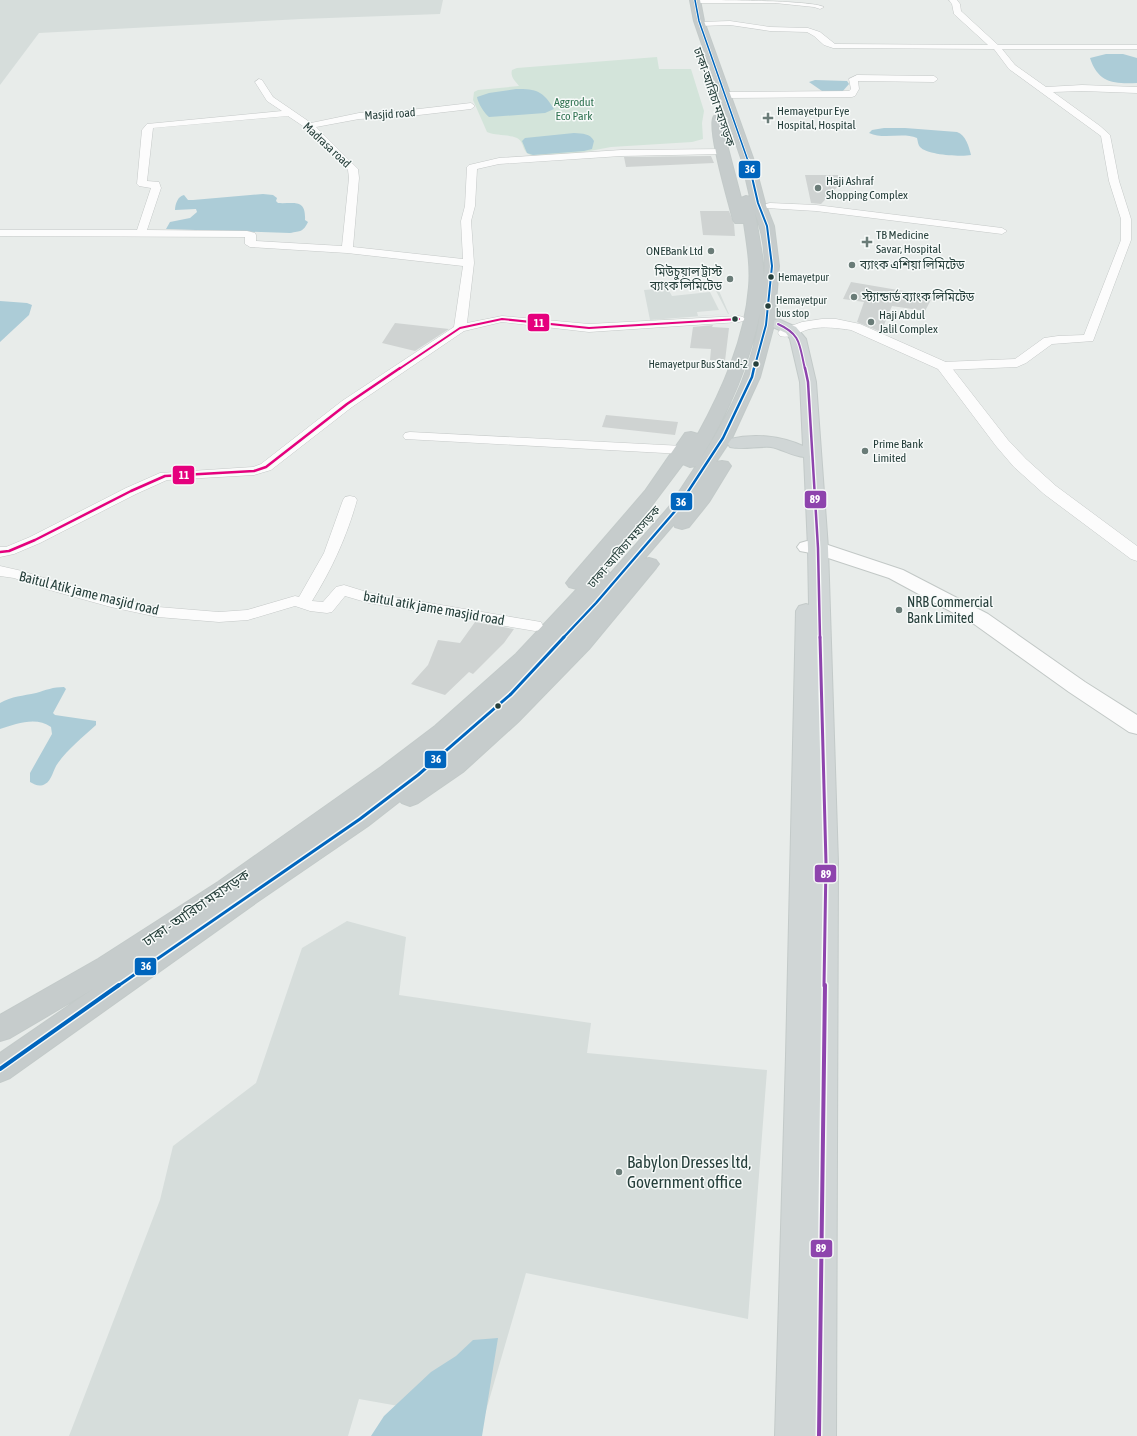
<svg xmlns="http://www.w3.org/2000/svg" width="1137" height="1436" viewBox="0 0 1137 1436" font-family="'Asap Condensed','Noto Sans Bengali',sans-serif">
	<rect width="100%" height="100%" fill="#e8ecea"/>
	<path fill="#d6dddb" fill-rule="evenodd" d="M 0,0 L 443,0 L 440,14 L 301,19 L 39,33 L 0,85 Z
		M 716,284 L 729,314 L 650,320 L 644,290 ZM 713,285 L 728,314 L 698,316 L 697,312 L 719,310 L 710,292 L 672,296 L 668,289 Z
		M 347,921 L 406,937 L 399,995 L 591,1023 L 587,1053 L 767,1070 L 748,1319 L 526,1273 L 483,1421 L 359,1399 L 348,1436 L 69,1436 L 160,1200 L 173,1146 L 256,1083 L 302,948 Z"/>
	<path fill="#d3e4da" d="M 657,57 L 659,69 L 691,69 L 704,111 L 702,123 L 703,139 L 692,142 L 611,147 L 579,153 L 534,156 C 520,153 526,143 517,138 C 508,134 496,136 487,132 L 473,100 L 474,92 L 478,90 L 519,86 C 515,81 510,77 512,70 L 517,68 Z"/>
	<path fill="#acccd7" d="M 1106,54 L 1123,54 L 1137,58 L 1137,83 C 1114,84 1098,83 1090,58 Z
		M 815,80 L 847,81 L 849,84 L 842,92 L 822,91 L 809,82 Z
		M 516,89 C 537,89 543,91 554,109 L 545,113 L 489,117 C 484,113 478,103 477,97 L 489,93 Z
		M 884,128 L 905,128 L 957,132 C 966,135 969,147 971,155 C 961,157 927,155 920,147 C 918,145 918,142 917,138 C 902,132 884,140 869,133 L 872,130 Z
		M 574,133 C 583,134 590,133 594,141 L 592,149 L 584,151 L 533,155 L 527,153 L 522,141 L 525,138 Z
		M 263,194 L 273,195 L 277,198 L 276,201 L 278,203 C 294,204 306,198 305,220 L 308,222 C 303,232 301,231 290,233 L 166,229 L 170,222 L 190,218 L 197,212 L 196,209 L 175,210 C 175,204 178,196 184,195 L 188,200 L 193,200 Z
		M 0,301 L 27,303 L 32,305 L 29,315 L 0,342 Z
		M 64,687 L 66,689 L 53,713 L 55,715 L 96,721 L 96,725 C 83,737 68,749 58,763 C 53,769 52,781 45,784 C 40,787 35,785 30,782 L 30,773 L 52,734 L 51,727 C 36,716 16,724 0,729 L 0,703 C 12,696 23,696 36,693 C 46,690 53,687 64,687 Z
		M 498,1338 L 482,1436 L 371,1436 L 384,1416 L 431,1372 L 456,1356 L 473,1340 Z"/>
	<path fill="#cfd3d2" d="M 711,156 L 714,163 L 626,167 L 624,157 Z
		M 805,175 L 838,175 L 840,184 L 821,204 L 811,203 Z
		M 700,211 L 729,211 L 734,224 L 735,236 L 703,235 Z
		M 851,282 L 933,296 L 925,311 L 892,306 L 881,332 L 857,322 L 864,302 L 843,299 Z
		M 395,323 L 449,329 L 415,351 L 382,343 Z
		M 713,325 L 712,327 L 729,328 L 725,361 L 710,360 L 711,349 L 690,348 L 693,327 Z
		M 606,415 L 678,422 L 675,435 L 602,427 Z
		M 475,622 L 514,629 L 504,643 L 473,674 L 469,672 L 445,695 L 411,684 L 428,665 L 438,640 L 460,643 Z"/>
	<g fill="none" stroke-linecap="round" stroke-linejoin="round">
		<g stroke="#c5c9c8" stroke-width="1">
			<path id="minor" d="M 692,0 C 713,0 812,0 824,7 L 820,9 L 814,7 L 775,3 L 692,3 Z
				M 949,0 L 957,0 L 960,4 L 961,11 L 998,45 L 1137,45 L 1137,49 L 1002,49 L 1015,65 L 1046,87 L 1082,85 L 1137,87 L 1137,93 L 1082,91 L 1053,92 L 1100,126 L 1110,135 L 1119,181 L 1131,219 L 1131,240 L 1093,341 L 1052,344 L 1026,363 L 1017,367 L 943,370 L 939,369 L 937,366 L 939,363 L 943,362 L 1015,359 L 1044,338 L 1058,336 L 1084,335 L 1121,240 L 1121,219 L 1109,181 L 1101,136 L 1009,69 L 994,49 L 833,48 L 824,45 L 814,36 L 807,32 L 770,31 L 730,25 L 700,26 L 696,24 L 700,22 L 730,21 L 770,27 L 808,28 L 820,32 L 835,44 L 988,45 L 954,14 L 952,4 Z
				M 857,75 L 934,76 L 938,79 L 934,82 L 858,81 L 859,89 L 855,96 L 852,97 L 725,98 L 721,95 L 725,92 L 849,91 L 851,89 L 849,79 Z
				M 259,79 L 262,80 L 273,97 L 311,123 L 359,113 L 410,110 L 471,103 L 475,106 L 471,109 L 410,116 L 359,119 L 316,127 L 358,169 L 359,178 L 353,247 L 463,259 L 461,221 L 465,206 L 467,167 L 469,165 L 499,158 L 621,150 L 726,149 L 728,151 L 723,154 L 621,156 L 499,164 L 477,169 L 475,206 L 471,221 L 474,263 L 467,323 L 502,316 L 589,324 L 739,316 L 743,317 L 745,319 L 743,321 L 739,322 L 589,332 L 502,322 L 464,331 L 352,407 L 271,470 L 254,475 L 167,480 L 136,494 L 40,543 L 14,554 L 0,557 L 0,547 L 6,547 L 30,537 L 126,488 L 160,473 L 253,467 L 261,464 L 342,401 L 454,327 L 463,266 L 347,253 L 250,247 L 245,244 L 245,237 L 0,236 L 0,230 L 137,230 L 151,188 L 139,186 L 137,184 L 142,130 L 147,124 L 282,111 L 267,101 L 255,82 ZM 288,116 L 306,128 L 348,170 L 349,178 L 342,246 L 256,241 L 256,235 L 255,233 L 247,231 L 147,230 L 161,188 L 159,182 L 147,181 L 153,128 Z
				M 770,203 L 816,205 L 1002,228 L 1007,231 L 1002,234 L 816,211 L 766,208 L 765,206 L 766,204 Z
				M 410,432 L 683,446 L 688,447 L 690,450 L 688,453 L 683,454 L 405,439 L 403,436 L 405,433 Z
				M 350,496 L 355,497 L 357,500 C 347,536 332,569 312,601 L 323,602 L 336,587 L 344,585 L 370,593 L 535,621 L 541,622 L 543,626 L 541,630 L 535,631 L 369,603 L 345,596 L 332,612 L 327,613 L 310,611 L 295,606 L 248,620 L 219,622 L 158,617 L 111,607 L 46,589 L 14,578 L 0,576 L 0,566 L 22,571 L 56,582 L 111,597 L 158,607 L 219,612 L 247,610 L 295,596 L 299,597 L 324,553 L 343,500 L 345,497 Z"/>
		</g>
		<g stroke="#c5c9c8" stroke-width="1">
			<path id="tertiary" d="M 822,319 L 836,319 L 860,324 L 948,363 L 1008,440 L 1026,459 L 1056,486 L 1137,546 L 1137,561 L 1131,559 L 1044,494 L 1014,467 L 996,446 L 938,369 L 851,330 C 837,328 824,326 810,329 C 800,331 791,339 780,336 L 778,333 L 780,330 L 802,322 Z"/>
		</g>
		<g stroke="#c2c8c6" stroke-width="2">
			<path id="secondary" d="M 807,541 L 825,544 L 903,570 L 988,614 L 1085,682 L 1137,715 L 1137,734 L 1129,732 L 1069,692 L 974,624 L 889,578 L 816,554 L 800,551 L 797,547 L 800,543 Z"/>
		</g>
		<g stroke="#c3cac9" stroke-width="2">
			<path id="primary" d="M 778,319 L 796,327 L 806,339 L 816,382 L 828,548 L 838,863 L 836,1436 L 775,1436 L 786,1056 L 796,611 L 799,606 L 806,604 L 809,605 L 808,548 L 804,457 C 792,456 782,449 771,447 C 757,446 743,450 730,447 L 727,443 L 730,439 C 754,433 781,436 803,446 L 800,382 L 790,339 L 786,333 L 773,327 L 770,324 L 773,321 Z"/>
		</g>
		<g stroke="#c3cac9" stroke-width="2">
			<path id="trunk" d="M 690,0 L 700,0 L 704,21 L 753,158 L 765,203 L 774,226 L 779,266 L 774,325 L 760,377 L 732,438 L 716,462 L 722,461 L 728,462 L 731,466 L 709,502 L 689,527 L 682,529 L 675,527 L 674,524 L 644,559 L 649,558 L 656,560 L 659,564 L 656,568 L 589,649 L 518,722 L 463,772 L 418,803 L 410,806 L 402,803 L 400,801 L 368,826 L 257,902 L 10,1078 L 0,1082 L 0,1053 L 93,989 L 10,1038 L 0,1041 L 0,1015 L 98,959 L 218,882 L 381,767 L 435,726 L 516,654 L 577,589 L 569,587 L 566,583 L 569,579 L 645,491 L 685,433 L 691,432 L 698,434 C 722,390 745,339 749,287 C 751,266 747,244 744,223 L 735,223 L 733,220 C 729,203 706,127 714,116 L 722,116 L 724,118 L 724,133 L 741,198 L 746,196 L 750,197 L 741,158 L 694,21 ZM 755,213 C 763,233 766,257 764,279 L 762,255 ZM 760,313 C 754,365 729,416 701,458 C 728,413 749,365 760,313 ZM 683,464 L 690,467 L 696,466 L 669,507 L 610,574 L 608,571 L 599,569 L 643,517 Z"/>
		</g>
		<use href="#minor" fill="#fcfcfc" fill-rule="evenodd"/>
		<use href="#tertiary" fill="#fcfcfc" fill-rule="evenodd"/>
		<use href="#secondary" fill="#fcfcfc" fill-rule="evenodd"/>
		<use href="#primary" fill="#d0d6d6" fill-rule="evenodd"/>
		<use href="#trunk" fill="#c6cccc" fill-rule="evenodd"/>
		<g stroke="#f7faf9" stroke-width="3">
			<path id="bus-1-far4" d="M 695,0 L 699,21 L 748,161"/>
		</g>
		<g stroke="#f7faf9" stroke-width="4">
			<path id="bus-1-far3" d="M 748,160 L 758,203 L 767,226 L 772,266 L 766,325 L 754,369"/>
		</g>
		<g stroke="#f7faf9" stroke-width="5">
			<path id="bus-1-far2" d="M 563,638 L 596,603 L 676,510 L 723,438 L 752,377 L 754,368"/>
		</g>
		<g stroke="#f7faf9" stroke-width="6">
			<path id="bus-1-far1" d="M 118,986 L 360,819 L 418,775 L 511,694 L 564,637"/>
		</g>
		<g stroke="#f7faf9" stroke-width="7">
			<path id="bus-1" d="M 0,1069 L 119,985"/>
		</g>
		<g stroke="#f7faf9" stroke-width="4">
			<path id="bus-2-far3" d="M 778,324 C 802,335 799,345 805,369"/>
		</g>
		<g stroke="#f7faf9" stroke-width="5">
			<path id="bus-2-far2" d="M 805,368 L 808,382 L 818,548 L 820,638"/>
		</g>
		<g stroke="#f7faf9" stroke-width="6">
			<path id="bus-2-far1" d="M 820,637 L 826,863 L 824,986"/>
		</g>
		<g stroke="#f7faf9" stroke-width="7">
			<path id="bus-2" d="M 819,1436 L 825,985"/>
		</g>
		<g stroke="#f7faf9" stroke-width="4">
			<path id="bus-3-far1" d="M 399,369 L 460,328 L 502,319 L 589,328 L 739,319"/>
		</g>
		<g stroke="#f7faf9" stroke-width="5">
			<path id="bus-3" d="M 0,552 L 9,551 L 35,540 L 131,491 L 165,476 L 254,471 L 266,467 L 347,404 L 400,368"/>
		</g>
		<use href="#bus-1-far4" stroke="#0065bd" stroke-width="1.5"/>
		<use href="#bus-1-far3" stroke="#0065bd" stroke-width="2"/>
		<use href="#bus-1-far2" stroke="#0065bd" stroke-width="2.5"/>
		<use href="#bus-1-far1" stroke="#0065bd" stroke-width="3"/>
		<use href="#bus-1" stroke="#0065bd" stroke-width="4"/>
		<use href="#bus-2-far3" stroke="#8e44ad" stroke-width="2"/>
		<use href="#bus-2-far2" stroke="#8e44ad" stroke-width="2.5"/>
		<use href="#bus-2-far1" stroke="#8e44ad" stroke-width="3"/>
		<use href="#bus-2" stroke="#8e44ad" stroke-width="4"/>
		<use href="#bus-3-far1" stroke="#e5007d" stroke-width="2"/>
		<use href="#bus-3" stroke="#e5007d" stroke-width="2.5"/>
	</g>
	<g fill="#6a7c78" stroke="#f7faf9" stroke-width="1.5">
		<path d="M766 112h4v4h4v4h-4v4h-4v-4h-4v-4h4z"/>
		<circle cx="818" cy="188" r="4"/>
		<path d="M865 236h4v4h4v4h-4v4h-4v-4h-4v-4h4z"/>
		<circle cx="711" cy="251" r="4"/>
		<circle cx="852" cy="265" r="4"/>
		<circle cx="730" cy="279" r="4"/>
		<circle cx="854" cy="297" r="4"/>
		<circle cx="871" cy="322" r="4"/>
		<circle cx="865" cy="451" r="4"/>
		<circle cx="899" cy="610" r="4"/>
		<circle cx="619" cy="1172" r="4"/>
	</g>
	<g fill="#263f3b" stroke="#f7faf9" stroke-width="1.5">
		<circle cx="771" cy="277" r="3.5"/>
		<circle cx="768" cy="306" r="3.5"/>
		<circle cx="735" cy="319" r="3.5"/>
		<circle cx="756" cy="364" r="3.5"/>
		<circle cx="498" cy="706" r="3.5"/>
	</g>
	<g text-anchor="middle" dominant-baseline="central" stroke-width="3" stroke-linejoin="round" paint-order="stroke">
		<g font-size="11" fill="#263f3b" stroke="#f7faf9" text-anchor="start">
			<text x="778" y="277">Hemayetpur</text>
			<text x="776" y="300">Hemayetpur<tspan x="776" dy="13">bus stop</tspan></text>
			<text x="748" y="364" text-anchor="end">Hemayetpur Bus Stand-2</text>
		</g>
		<g font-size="12" fill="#263f3b" stroke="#f7faf9">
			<text transform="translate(714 97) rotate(71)">ঢাকা-আরিচা মহাসড়ক</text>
			<text transform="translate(390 114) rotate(-4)">Masjid road</text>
			<text transform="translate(327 145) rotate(43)">Madrasa road</text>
			<text transform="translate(624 547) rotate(-49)">ঢাকা-আরিচা মহাসড়ক</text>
		</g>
		<g font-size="12" fill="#327453" stroke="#f7faf9">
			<text x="574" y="102">Aggrodut<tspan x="574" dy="14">Eco Park</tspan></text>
		</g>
		<g font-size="12" fill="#263f3b" stroke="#f7faf9" text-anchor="start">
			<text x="777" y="111">Hemayetpur Eye<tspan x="777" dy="14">Hospital, Hospital</tspan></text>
			<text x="826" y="181">Haji Ashraf<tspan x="826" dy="14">Shopping Complex</tspan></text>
			<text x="876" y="235">TB Medicine<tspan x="876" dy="14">Savar, Hospital</tspan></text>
			<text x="703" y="251" text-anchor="end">ONEBank Ltd</text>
			<text x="860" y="265">ব্যাংক এশিয়া লিমিটেড</text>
			<text x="722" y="272" text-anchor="end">মিউচুয়াল ট্রাস্ট<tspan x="722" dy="14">ব্যাংক লিমিটেড</tspan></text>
			<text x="862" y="297">স্ট্যান্ডার্ড ব্যাংক লিমিটেড</text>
			<text x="879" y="315">Haji Abdul<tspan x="879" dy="14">Jalil Complex</tspan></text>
			<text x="873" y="444">Prime Bank<tspan x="873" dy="14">Limited</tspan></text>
		</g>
		<g font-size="14" fill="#263f3b" stroke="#f7faf9">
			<text transform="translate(89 593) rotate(14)">Baitul Atik jame masjid road</text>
			<text transform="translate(434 608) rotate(10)">baitul atik jame masjid road</text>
			<text transform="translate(196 908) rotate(-34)">ঢাকা - আরিচা মহাসড়ক</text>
		</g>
		<g font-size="14" fill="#263f3b" stroke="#f7faf9" text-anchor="start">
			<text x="907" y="602">NRB Commercial<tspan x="907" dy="16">Bank Limited</tspan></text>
		</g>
		<g font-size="17" fill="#263f3b" stroke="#f7faf9" text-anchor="start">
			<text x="627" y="1162">Babylon Dresses ltd,<tspan x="627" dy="20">Government office</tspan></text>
		</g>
	</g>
	<g stroke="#f7faf9" stroke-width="1.5">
		<rect x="738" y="160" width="23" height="19" rx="4" fill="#0065bd"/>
		<rect x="527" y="313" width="23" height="19" rx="4" fill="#e5007d"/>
		<rect x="172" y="465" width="23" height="20" rx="4" fill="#e5007d"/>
		<rect x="804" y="490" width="23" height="19" rx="4" fill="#8e44ad"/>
		<rect x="670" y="492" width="23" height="19" rx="4" fill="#0065bd"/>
		<rect x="424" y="750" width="23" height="19" rx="4" fill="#0065bd"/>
		<rect x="814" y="864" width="23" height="19" rx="4" fill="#8e44ad"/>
		<rect x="134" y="957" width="23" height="19" rx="4" fill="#0065bd"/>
		<rect x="810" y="1239" width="23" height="19" rx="4" fill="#8e44ad"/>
	</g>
	<g font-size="11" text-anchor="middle" font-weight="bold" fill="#fff">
		<text x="750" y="173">36</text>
		<text x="539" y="327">11</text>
		<text x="184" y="479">11</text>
		<text x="815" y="503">89</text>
		<text x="681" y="506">36</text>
		<text x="436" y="763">36</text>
		<text x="826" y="878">89</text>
		<text x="146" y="970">36</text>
		<text x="821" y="1252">89</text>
	</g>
</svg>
